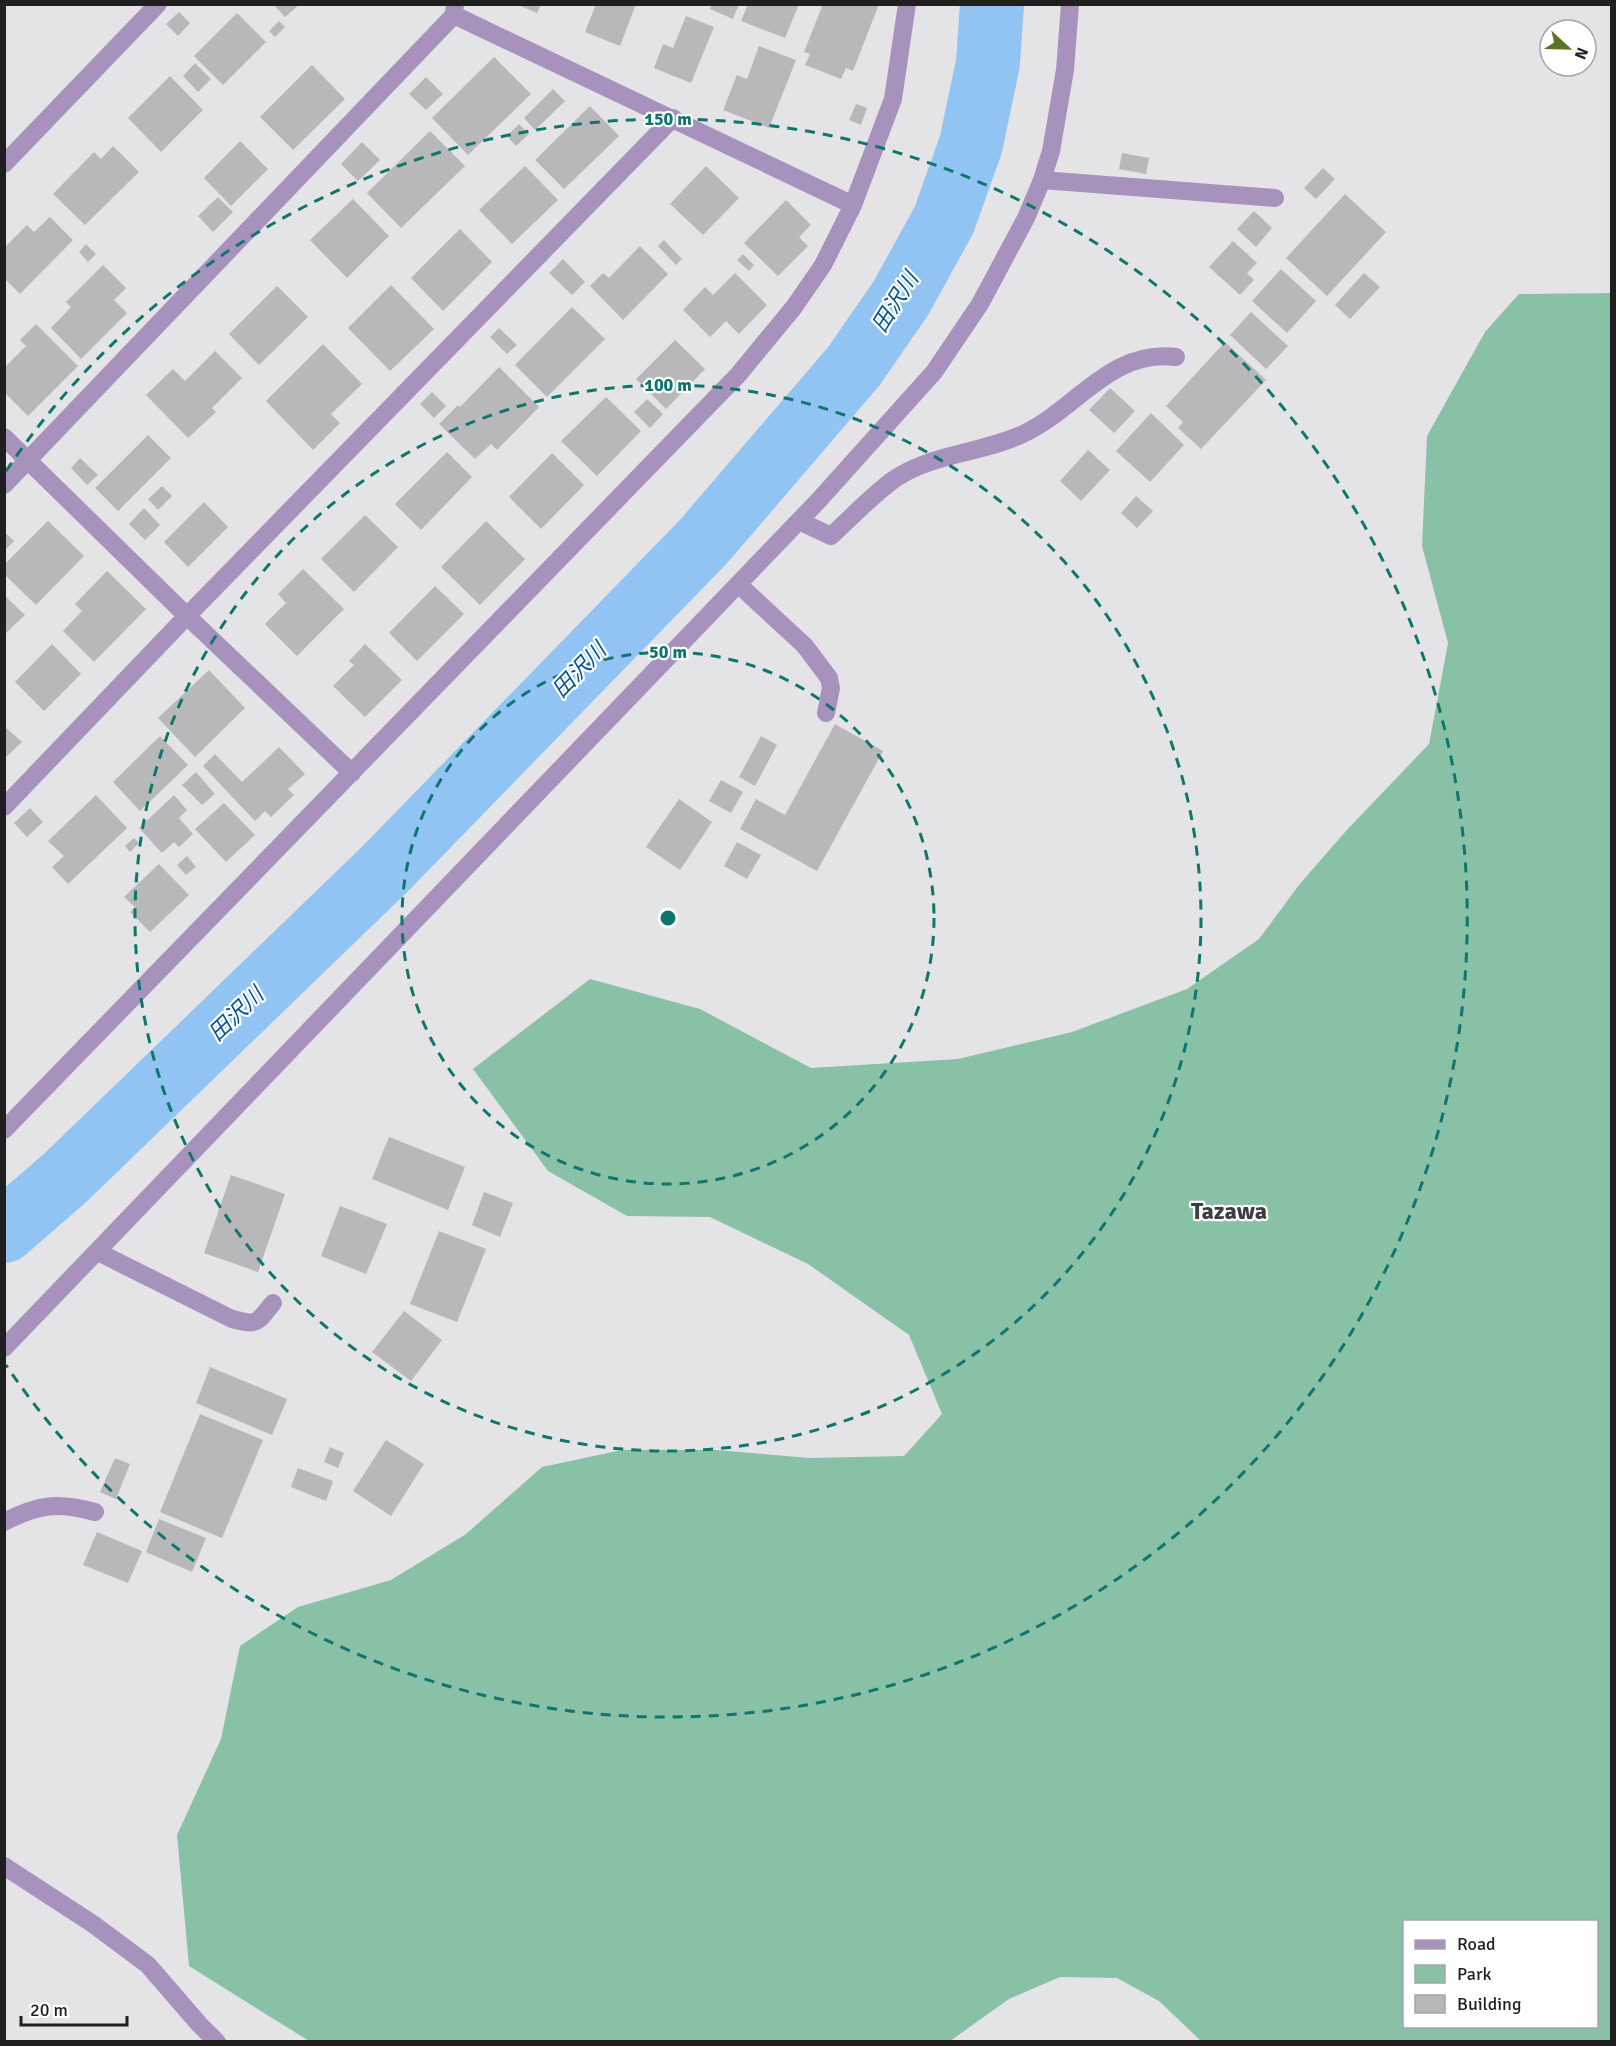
<svg xmlns="http://www.w3.org/2000/svg" width="1616" height="2046" viewBox="0 0 1616 2046" font-family="Signika,'Noto Sans JP',sans-serif">
	<rect width="100%" height="100%" fill="#e4e4e7"/>
	<path fill="#89c1a7" fill-rule="evenodd" d="M 1611,293 L 1611,2041 L 1201,2041 L 1159,2001 L 1117,1978 L 1060,1977 L 1009,1999 L 950,2041 L 309,2041 L 189,1966 L 177,1835 L 221,1739 L 240,1646 L 298,1607 L 391,1580 L 466,1534 L 542,1467 L 622,1450 L 716,1450 L 810,1458 L 904,1456 L 942,1414 L 909,1335 L 808,1264 L 710,1217 L 627,1216 L 548,1171 L 473,1069 L 590,979 L 700,1009 L 811,1068 L 958,1059 L 1072,1032 L 1187,989 L 1259,939 L 1299,885 L 1345,832 L 1429,744 L 1448,643 L 1422,546 L 1427,436 L 1485,332 L 1519,294 ZM 1404,1922 L 1596,1922 L 1596,2026 L 1404,2026 Z"/>
	<g fill="none" stroke-linecap="round" stroke-linejoin="round">
		<path stroke="#91c3f3" stroke-width="64" d="M 4,1231 L 65,1178 L 386,868 L 704,541 L 854,366 L 901,298 L 944,220 L 971,144 L 988,63 L 992,4"/>
	</g>
	<path fill="#b8b8bb" d="M 516,4 L 541,4 L 537,13 Z
		M 596,4 L 636,4 L 620,46 L 585,32 Z
		M 712,4 L 739,4 L 733,19 L 710,9 Z
		M 748,4 L 799,4 L 785,38 L 741,21 Z
		M 823,4 L 879,4 L 853,71 L 846,68 L 841,79 L 805,65 L 810,54 L 804,52 Z
		M 274,5 L 299,5 L 285,17 Z
		M 179,12 L 190,23 L 178,36 L 166,24 Z
		M 237,13 L 266,42 L 223,85 L 194,56 Z
		M 686,16 L 714,27 L 691,83 L 654,68 L 663,44 L 673,48 Z
		M 279,21 L 285,27 L 275,37 L 269,31 Z
		M 759,46 L 796,60 L 769,128 L 723,110 L 737,75 L 747,79 Z
		M 494,57 L 531,94 L 468,155 L 432,118 Z
		M 195,63 L 211,79 L 198,92 L 183,76 Z
		M 312,65 L 345,99 L 293,150 L 260,117 Z
		M 170,76 L 203,110 L 161,152 L 128,118 Z
		M 426,77 L 443,94 L 426,110 L 409,94 Z
		M 553,89 L 565,101 L 535,130 L 524,118 Z
		M 856,104 L 867,108 L 861,125 L 849,120 Z
		M 590,106 L 619,136 L 564,189 L 535,160 Z
		M 519,124 L 529,134 L 516,146 L 507,136 Z
		M 430,131 L 465,166 L 401,228 L 367,193 Z
		M 240,141 L 268,169 L 231,206 L 204,178 Z
		M 362,142 L 380,160 L 358,181 L 341,164 Z
		M 113,146 L 139,172 L 85,225 L 53,194 L 94,152 L 101,159 Z
		M 1122,153 L 1149,158 L 1146,174 L 1119,169 Z
		M 525,166 L 558,200 L 512,244 L 479,210 Z
		M 706,166 L 739,198 L 703,235 L 670,204 Z
		M 1323,168 L 1335,179 L 1316,199 L 1304,188 Z
		M 1345,194 L 1386,232 L 1327,296 L 1286,258 Z
		M 218,197 L 233,212 L 213,232 L 198,216 Z
		M 353,199 L 389,236 L 347,278 L 310,240 Z
		M 786,200 L 811,225 L 799,237 L 808,246 L 778,276 L 744,243 Z
		M 1254,211 L 1272,228 L 1256,247 L 1237,229 Z
		M 50,217 L 73,240 L 20,294 L 4,278 L 4,248 L 27,225 L 34,232 Z
		M 460,229 L 492,262 L 443,311 L 411,278 Z
		M 664,240 L 682,259 L 676,265 L 658,246 Z
		M 1233,241 L 1257,263 L 1247,273 L 1254,280 L 1240,295 L 1209,267 Z
		M 86,244 L 96,254 L 88,262 L 79,252 Z
		M 640,246 L 668,274 L 623,320 L 590,286 L 603,273 L 609,278 Z
		M 743,254 L 754,265 L 749,271 L 737,260 Z
		M 563,259 L 585,282 L 572,295 L 549,273 Z
		M 103,265 L 126,288 L 114,300 L 127,313 L 81,359 L 51,328 L 71,307 L 66,302 Z
		M 1281,269 L 1316,301 L 1287,333 L 1252,301 Z
		M 735,273 L 767,305 L 739,334 L 726,321 L 710,337 L 683,310 L 705,287 L 713,295 Z
		M 1364,273 L 1380,287 L 1350,319 L 1335,305 Z
		M 391,285 L 434,329 L 390,371 L 348,328 Z
		M 277,286 L 308,317 L 259,365 L 229,334 Z
		M 572,307 L 605,339 L 547,397 L 515,365 Z
		M 1251,312 L 1288,346 L 1266,369 L 1230,335 Z
		M 36,324 L 78,366 L 28,416 L 4,392 L 4,368 L 26,346 L 20,340 Z
		M 499,328 L 517,345 L 507,354 L 490,337 Z
		M 675,340 L 705,369 L 666,409 L 636,379 Z
		M 1225,342 L 1266,380 L 1201,449 L 1178,428 L 1183,422 L 1166,406 Z
		M 323,344 L 362,384 L 331,414 L 340,423 L 313,450 L 266,401 Z
		M 215,351 L 242,378 L 212,408 L 216,412 L 188,438 L 146,395 L 173,369 L 185,381 Z
		M 499,367 L 539,407 L 497,450 L 491,444 L 475,459 L 439,424 L 458,405 L 460,407 Z
		M 1110,388 L 1135,411 L 1114,433 L 1089,410 Z
		M 432,392 L 446,406 L 434,418 L 420,404 Z
		M 606,397 L 641,431 L 597,476 L 561,441 Z
		M 647,399 L 663,414 L 650,428 L 634,412 Z
		M 1151,413 L 1184,445 L 1150,482 L 1116,451 Z
		M 148,435 L 171,458 L 118,511 L 95,488 Z
		M 1088,450 L 1110,470 L 1081,501 L 1060,481 Z
		M 447,452 L 472,477 L 421,530 L 395,504 Z
		M 552,453 L 584,485 L 541,529 L 509,497 Z
		M 80,458 L 98,475 L 87,485 L 71,468 Z
		M 162,486 L 172,496 L 158,510 L 148,499 Z
		M 1136,496 L 1153,511 L 1137,528 L 1121,513 Z
		M 204,502 L 228,527 L 188,567 L 164,542 Z
		M 144,508 L 160,525 L 145,540 L 129,524 Z
		M 365,515 L 398,547 L 354,592 L 321,559 Z
		M 48,521 L 84,556 L 36,605 L 4,574 L 4,565 Z
		M 486,521 L 525,559 L 480,605 L 441,567 Z
		M 4,531 L 14,541 L 4,551 Z
		M 303,569 L 344,609 L 297,656 L 265,624 L 286,603 L 278,594 Z
		M 107,571 L 146,609 L 94,662 L 63,631 L 82,611 L 75,604 Z
		M 435,586 L 464,614 L 417,661 L 389,633 Z
		M 4,595 L 25,615 L 4,635 Z
		M 52,644 L 81,674 L 44,711 L 15,682 Z
		M 365,644 L 402,680 L 365,717 L 333,686 L 354,665 L 349,661 Z
		M 209,670 L 245,708 L 195,757 L 158,718 Z
		M 835,724 L 883,751 L 817,871 L 740,829 L 756,799 L 785,815 Z
		M 4,726 L 22,742 L 4,759 Z
		M 160,736 L 188,765 L 140,811 L 113,782 Z
		M 761,736 L 777,745 L 755,786 L 739,777 Z
		M 279,747 L 305,774 L 288,789 L 294,795 L 271,817 L 265,811 L 255,821 L 203,766 L 215,754 L 242,782 Z
		M 196,772 L 215,794 L 202,805 L 182,785 Z
		M 721,780 L 743,792 L 731,813 L 709,801 Z
		M 96,795 L 127,828 L 68,884 L 52,867 L 64,856 L 48,841 Z
		M 174,795 L 187,810 L 179,818 L 193,834 L 179,847 L 174,842 L 162,853 L 139,828 Z
		M 679,799 L 712,822 L 680,870 L 646,847 Z
		M 224,803 L 255,835 L 226,862 L 195,829 Z
		M 30,808 L 43,822 L 27,837 L 14,823 Z
		M 134,838 L 139,843 L 130,852 L 125,846 Z
		M 737,842 L 761,855 L 747,879 L 724,866 Z
		M 187,856 L 196,867 L 186,875 L 177,865 Z
		M 159,864 L 189,895 L 150,932 L 130,912 L 135,907 L 124,897 Z
		M 389,1137 L 465,1167 L 448,1210 L 372,1179 Z
		M 231,1175 L 285,1194 L 258,1272 L 204,1253 Z
		M 484,1192 L 513,1203 L 500,1237 L 472,1225 Z
		M 340,1206 L 387,1224 L 366,1274 L 321,1256 Z
		M 439,1231 L 486,1249 L 457,1322 L 410,1304 Z
		M 404,1311 L 442,1340 L 411,1381 L 372,1352 Z
		M 210,1367 L 287,1399 L 272,1435 L 196,1403 Z
		M 200,1414 L 263,1440 L 222,1538 L 160,1512 Z
		M 386,1440 L 424,1464 L 391,1516 L 353,1491 Z
		M 330,1447 L 344,1453 L 338,1468 L 324,1462 Z
		M 115,1458 L 130,1464 L 116,1499 L 100,1492 Z
		M 298,1468 L 333,1481 L 326,1501 L 291,1487 Z
		M 159,1519 L 206,1538 L 192,1572 L 146,1552 Z
		M 97,1532 L 142,1551 L 128,1583 L 83,1565 Z"/>
	<g fill="none" stroke-linecap="round" stroke-linejoin="round">
		<path stroke="#a692bd" stroke-width="18" d="M 454,15 L 853,205
			M 4,164 L 158,4
			M 1042,180 L 1275,198
			M 4,437 L 187,616 L 352,773
			M 4,485 L 454,15 L 455,4
			M 799,521 L 831,536 C 852,517 873,494 896,478 C 934,453 984,453 1025,433 C 1077,408 1111,349 1176,357
			M 738,584 L 805,646 L 829,678 L 831,688 L 826,713
			M 4,807 L 187,616 L 673,118
			M 4,1130 L 738,375 L 794,307 L 823,265 L 853,205 L 893,99 L 907,4
			M 98,1252 L 232,1319 C 259,1326 256,1323 273,1303
			M 4,1348 L 819,500 L 934,372 L 980,304 L 1026,218 L 1042,180 L 1051,151 L 1065,70 L 1070,4
			M 4,1522 C 39,1504 58,1502 95,1512
			M 4,1866 L 93,1924 L 148,1965 L 199,2024 L 217,2042"/>
	</g>
	<g fill="none" stroke="#0f766e" stroke-width="3" stroke-dasharray="10 8">
		<circle cx="668" cy="918" r="266"/>
		<circle cx="668" cy="918" r="533"/>
		<path d="M6 471A799 799 0 1 1 6 1365"/>
	</g>
	<g text-anchor="middle" dominant-baseline="central" stroke-width="4.5" stroke-linejoin="round" paint-order="stroke">
		<g font-size="22" font-style="italic" fill="#01548e" stroke="#fff">
			<text transform="translate(895 302) rotate(-58)">田沢川</text>
			<text transform="translate(579 670) rotate(-46)">田沢川</text>
			<text transform="translate(236 1014) rotate(-44)">田沢川</text>
		</g>
		<g font-size="24" font-weight="bold" fill="#3e3e40" stroke="#fff">
			<text x="1229" y="1211">Tazawa</text>
		</g>
	</g>
	<circle cx="668" cy="918" r="9" fill="#0f766e" stroke="#fff" stroke-width="3"/>
	<g font-size="18" text-anchor="middle" font-weight="bold" fill="#0f766e" stroke="#fff" stroke-width="4.5" stroke-linejoin="round" paint-order="stroke">
		<text x="668" y="125">150 m</text>
		<text x="668" y="391">100 m</text>
		<text x="668" y="658">50 m</text>
	</g>
	<rect width="1616" height="2046" fill="none" stroke="#1f1f20" stroke-width="12"/>
	<rect x="1403" y="1920" width="195" height="108" fill="#ffffff" stroke="#a5a5a6" stroke-width="1.5"/>
	<rect x="1415" y="1940" width="30" height="9" fill="#a692bd" stroke="#a5a5a6" stroke-width="1.5"/>
	<text x="1457" y="1950" font-size="18" fill="#1f1f20">Road</text>
	<rect x="1415" y="1965" width="30" height="18" fill="#89c1a7" stroke="#a5a5a6" stroke-width="1.5"/>
	<text x="1457" y="1980" font-size="18" fill="#1f1f20">Park</text>
	<rect x="1415" y="1995" width="30" height="18" fill="#b8b8bb" stroke="#a5a5a6" stroke-width="1.5"/>
	<text x="1457" y="2010" font-size="18" fill="#1f1f20">Building</text>
	<g transform="translate(1568 48) rotate(112)"><circle r="28" fill="#ffffff" stroke="#a5a5a6" stroke-width="1.5"/>
	<path d="M0-4.5L10 22L0 15L-10 22Z" fill="#5b7324"/>
	<text y="-9" font-size="16" font-weight="bold" text-anchor="middle" fill="#1f1f20">N</text>
	</g>
	<path d="M21 2016v9h106v-9" fill="none" stroke="#1f1f20" stroke-width="3"/>
	<text x="30" y="2016" font-size="18" fill="#1f1f20" stroke="#ffffff" stroke-width="4.5" paint-order="stroke">20 m</text>
</svg>
